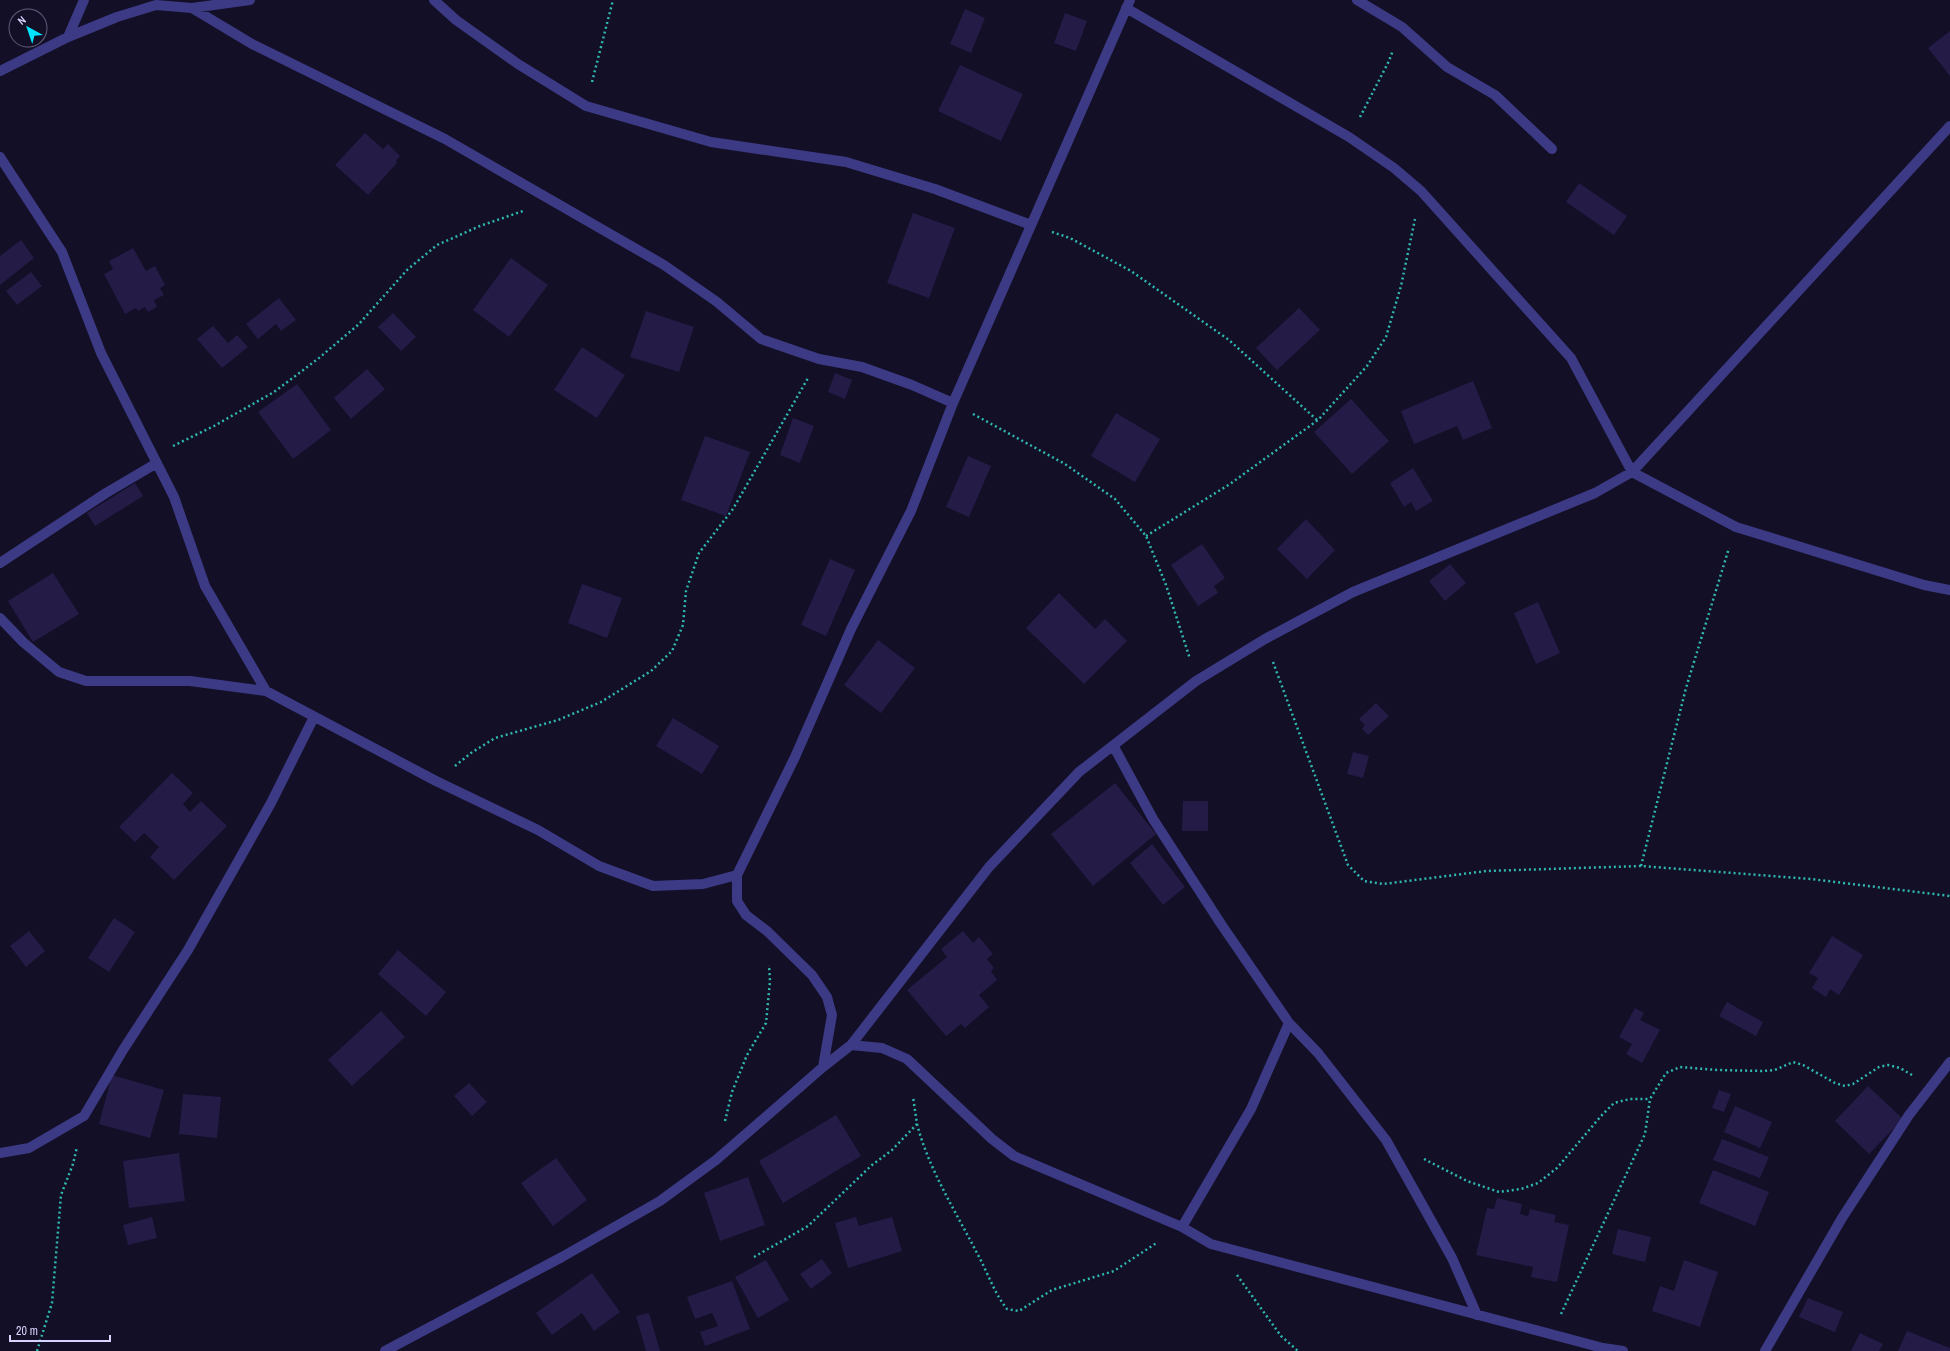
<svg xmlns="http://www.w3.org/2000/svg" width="1950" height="1351" viewBox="0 0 1950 1351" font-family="'Archivo Narrow',sans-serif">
	<rect width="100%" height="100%" fill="#130f26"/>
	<path fill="#241b47" d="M 965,9 L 985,18 L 971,53 L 950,44 Z
		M 1065,13 L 1087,21 L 1076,51 L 1054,43 Z
		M 1950,31 L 1950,76 L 1928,48 Z
		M 960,65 L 1023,94 L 1001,141 L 938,111 Z
		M 365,133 L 383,149 L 388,144 L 400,156 L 396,161 L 397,163 L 368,195 L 335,165 Z
		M 1579,183 L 1627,216 L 1614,235 L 1566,202 Z
		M 913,213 L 955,228 L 929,298 L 887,283 Z
		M 21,240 L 34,258 L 0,285 L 0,256 Z
		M 133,248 L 146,271 L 155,266 L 165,285 L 160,288 L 164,295 L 154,300 L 157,307 L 148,312 L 145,307 L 138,311 L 136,308 L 125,314 L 104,274 L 113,269 L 109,261 Z
		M 511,258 L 548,285 L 509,337 L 473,310 Z
		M 31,272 L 42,286 L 17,305 L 6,291 Z
		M 279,298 L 296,320 L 281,331 L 276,324 L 258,339 L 246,324 Z
		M 1299,308 L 1320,330 L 1277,370 L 1256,348 Z
		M 646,311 L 694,327 L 679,372 L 630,357 Z
		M 393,313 L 416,337 L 401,351 L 378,327 Z
		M 213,326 L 228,343 L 237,335 L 248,347 L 222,368 L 197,339 Z
		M 582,347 L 625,375 L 597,418 L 554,390 Z
		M 367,369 L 385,389 L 351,419 L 334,398 Z
		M 835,373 L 852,380 L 845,399 L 828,392 Z
		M 1473,381 L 1492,428 L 1463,440 L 1457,426 L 1414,444 L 1401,411 Z
		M 297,384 L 331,430 L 293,459 L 258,412 Z
		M 1351,399 L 1389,441 L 1352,474 L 1314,432 Z
		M 1116,413 L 1160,439 L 1135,482 L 1091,456 Z
		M 793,418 L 814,426 L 800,463 L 780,455 Z
		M 705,436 L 750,452 L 726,516 L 681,500 Z
		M 968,456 L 991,466 L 969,517 L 946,507 Z
		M 1413,468 L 1433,501 L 1416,511 L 1411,502 L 1404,507 L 1390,483 Z
		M 135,483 L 143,496 L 95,526 L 87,513 Z
		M 1306,519 L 1335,550 L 1307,579 L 1277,549 Z
		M 1202,544 L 1225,578 L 1214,586 L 1218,593 L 1198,606 L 1171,565 Z
		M 830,559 L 855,570 L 826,636 L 801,625 Z
		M 1450,564 L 1466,583 L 1445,601 L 1429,581 Z
		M 53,573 L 79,614 L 33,642 L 8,601 Z
		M 582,584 L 622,598 L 607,638 L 568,623 Z
		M 1059,593 L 1095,629 L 1105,619 L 1127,641 L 1084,684 L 1026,628 Z
		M 1538,602 L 1560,653 L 1536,664 L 1514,613 Z
		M 878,640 L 915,668 L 881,713 L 844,685 Z
		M 1376,703 L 1389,716 L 1368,735 L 1362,729 L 1365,725 L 1359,719 Z
		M 673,718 L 719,746 L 702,774 L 656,746 Z
		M 1353,752 L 1369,756 L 1363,778 L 1347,774 Z
		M 172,773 L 193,793 L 183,804 L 190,812 L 201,801 L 227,826 L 174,880 L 150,857 L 159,847 L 144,833 L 135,842 L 119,827 Z
		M 1115,783 L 1156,834 L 1093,886 L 1051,834 Z
		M 1183,801 L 1208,801 L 1208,831 L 1182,831 Z
		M 1152,844 L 1185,887 L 1163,905 L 1130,863 Z
		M 114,918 L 135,932 L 109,972 L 88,958 Z
		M 29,931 L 45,951 L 26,967 L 10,946 Z
		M 963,931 L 973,943 L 979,937 L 993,954 L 987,959 L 994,968 L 991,971 L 997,980 L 979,995 L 989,1007 L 965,1028 L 961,1024 L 946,1036 L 907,990 L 947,957 L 941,949 Z
		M 1832,936 L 1863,955 L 1839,995 L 1830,989 L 1826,997 L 1812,988 L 1818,978 L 1809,973 Z
		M 398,950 L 446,992 L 426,1016 L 378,974 Z
		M 1727,1002 L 1763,1022 L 1756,1036 L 1719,1016 Z
		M 1635,1008 L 1644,1013 L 1640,1020 L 1660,1030 L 1642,1063 L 1626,1054 L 1632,1044 L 1619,1037 Z
		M 381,1011 L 405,1037 L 352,1086 L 328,1060 Z
		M 112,1075 L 164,1090 L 150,1138 L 99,1124 Z
		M 469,1083 L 487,1102 L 472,1116 L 454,1096 Z
		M 1868,1086 L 1903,1119 L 1869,1154 L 1835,1121 Z
		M 1719,1090 L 1731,1094 L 1724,1112 L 1712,1108 Z
		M 183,1094 L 221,1097 L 217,1138 L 179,1134 Z
		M 1735,1106 L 1772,1122 L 1760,1148 L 1724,1132 Z
		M 836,1115 L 861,1156 L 783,1203 L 759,1161 Z
		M 1722,1139 L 1769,1157 L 1760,1178 L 1713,1160 Z
		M 179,1153 L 185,1201 L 129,1208 L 123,1161 Z
		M 556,1158 L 587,1200 L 553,1226 L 521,1183 Z
		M 1713,1170 L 1769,1192 L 1755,1226 L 1699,1203 Z
		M 748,1177 L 765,1225 L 720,1241 L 704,1193 Z
		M 1497,1198 L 1522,1204 L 1520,1214 L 1528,1216 L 1530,1209 L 1556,1215 L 1554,1222 L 1569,1225 L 1557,1282 L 1531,1277 L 1533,1267 L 1476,1255 L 1487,1208 L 1494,1209 Z
		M 152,1217 L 157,1238 L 128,1245 L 123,1225 Z
		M 856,1217 L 859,1226 L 892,1217 L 902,1251 L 848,1268 L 835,1223 Z
		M 1618,1229 L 1651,1237 L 1645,1262 L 1612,1254 Z
		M 822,1259 L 832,1273 L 811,1289 L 800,1274 Z
		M 766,1260 L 789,1300 L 758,1318 L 735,1277 Z
		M 1684,1260 L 1718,1272 L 1700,1327 L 1652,1311 L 1660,1286 L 1674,1291 Z
		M 592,1273 L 620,1312 L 594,1331 L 582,1313 L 552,1335 L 536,1313 Z
		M 732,1281 L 750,1329 L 705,1346 L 700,1332 L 718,1326 L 712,1313 L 695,1319 L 687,1297 Z
		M 1808,1298 L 1843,1312 L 1835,1332 L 1799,1317 Z
		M 649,1313 L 660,1351 L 646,1351 L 636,1316 Z
		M 1907,1331 L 1950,1348 L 1950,1351 L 1898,1351 Z
		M 1860,1333 L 1883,1344 L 1879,1351 L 1851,1351 Z"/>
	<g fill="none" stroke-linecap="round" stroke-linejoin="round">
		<path stroke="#2fb8b0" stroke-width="2.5" stroke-dasharray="2 3" stroke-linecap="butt" d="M 592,82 L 613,0
			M 1360,117 L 1389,61 L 1393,50
			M 1052,232 L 1070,238 L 1131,271 L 1229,340 L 1317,420
			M 973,414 L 1065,464 L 1115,499 L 1146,536 L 1166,585 L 1190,659
			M 173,446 L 214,426 L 274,392 L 319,358 L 359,324 L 407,270 L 437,245 L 480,226 L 523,211
			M 1146,536 L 1230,484 L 1318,420 L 1367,366 L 1386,337 L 1401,286 L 1415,219
			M 1273,662 L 1348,865 L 1364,881 L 1383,884 L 1486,871 L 1641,866 L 1811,879 L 1950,896
			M 455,766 L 471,753 L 495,738 L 558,720 L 601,702 L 651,671 L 672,651 L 683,625 L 686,591 L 699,553 L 733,509 L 808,378
			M 1641,866 L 1686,688 L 1729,548
			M 725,1121 L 732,1092 L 747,1055 L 766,1023 L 770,981 L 769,965
			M 917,1124 C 929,1170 956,1212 978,1255 C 988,1273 994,1293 1007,1309 L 1019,1311 L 1052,1290 L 1114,1271 L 1158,1242
			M 1424,1159 L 1467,1181 L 1499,1192 L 1521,1189 L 1538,1183 L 1557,1168 L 1601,1116 L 1614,1103 L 1630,1099 L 1650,1099
			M 754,1257 L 808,1226 L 872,1165 L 892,1150 L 917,1124 L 913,1097
			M 1237,1275 L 1281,1336 L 1298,1351
			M 1561,1314 L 1645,1134 L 1650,1099 L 1666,1073 L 1680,1067 L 1717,1070 L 1763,1071 L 1775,1070 L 1793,1062 L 1803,1065 L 1835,1083 L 1845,1086 L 1853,1084 L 1879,1067 L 1888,1065 L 1900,1068 L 1912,1075
			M 37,1351 L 52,1303 L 61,1195 L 73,1164 L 77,1147"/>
		<path stroke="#3d3a85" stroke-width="10" d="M 434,0 L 456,20 L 518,64 L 586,106 L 711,142 L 846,162 L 935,189 L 1031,225
			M 1357,0 L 1402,27 L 1447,67 L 1495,95 L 1552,149
			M 192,8 L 252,44 L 445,139 L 664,265 L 717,302 L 761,339 L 819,359 L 862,367 L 912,385 L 953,403
			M 1126,8 L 1349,137 L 1394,168 L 1421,191 L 1571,358 L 1632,472 L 1950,126
			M 68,37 L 84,0
			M 0,71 L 68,37 L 117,17 L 156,5 L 192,8 L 250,0
			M 0,157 L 62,252 L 101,353 L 174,497 L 205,586 L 266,691
			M 0,563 L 106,493 L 157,463
			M 0,618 L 23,642 L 59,672 L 86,681 L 190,681 L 266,691 L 436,781 L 538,830 L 599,866 L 653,886 L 703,884 L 737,875
			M 1114,747 L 1153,819 L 1221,924 L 1289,1023 L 1318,1053 L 1386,1140 L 1452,1258 L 1477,1315
			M 851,1045 L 989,867 L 1079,772 L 1196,681 L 1265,639 L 1353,592 L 1595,493 L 1632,472 L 1736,527 L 1924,585 L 1950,590
			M 823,1067 L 832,1015 L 827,997 L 812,975 L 767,931 L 746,915 L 737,901 L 737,875 L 795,757 L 851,629 L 911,511 L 953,403 L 1130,0
			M 0,1153 L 29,1148 L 84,1116 L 123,1050 L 188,950 L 271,803 L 314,717
			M 1182,1227 L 1251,1109 L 1289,1023
			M 385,1351 L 562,1257 L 660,1201 L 716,1160 L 823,1067 L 851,1045 L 882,1048 L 907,1059 L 992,1139 L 1014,1156 L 1182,1227 L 1211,1244 L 1603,1348 L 1623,1351
			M 1765,1351 L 1842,1218 L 1909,1115 L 1950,1062"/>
	</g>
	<g transform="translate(28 28) rotate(320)"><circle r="19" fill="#130f26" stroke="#625e7d"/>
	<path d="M0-3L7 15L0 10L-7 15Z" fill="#00e5ff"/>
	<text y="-6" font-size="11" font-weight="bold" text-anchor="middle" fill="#d9d4ff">N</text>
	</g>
	<path d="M10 1335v6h100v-6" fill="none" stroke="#d9d4ff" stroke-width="2"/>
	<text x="16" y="1335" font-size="12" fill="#d9d4ff" stroke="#130f26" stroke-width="3" paint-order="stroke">20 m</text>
</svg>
